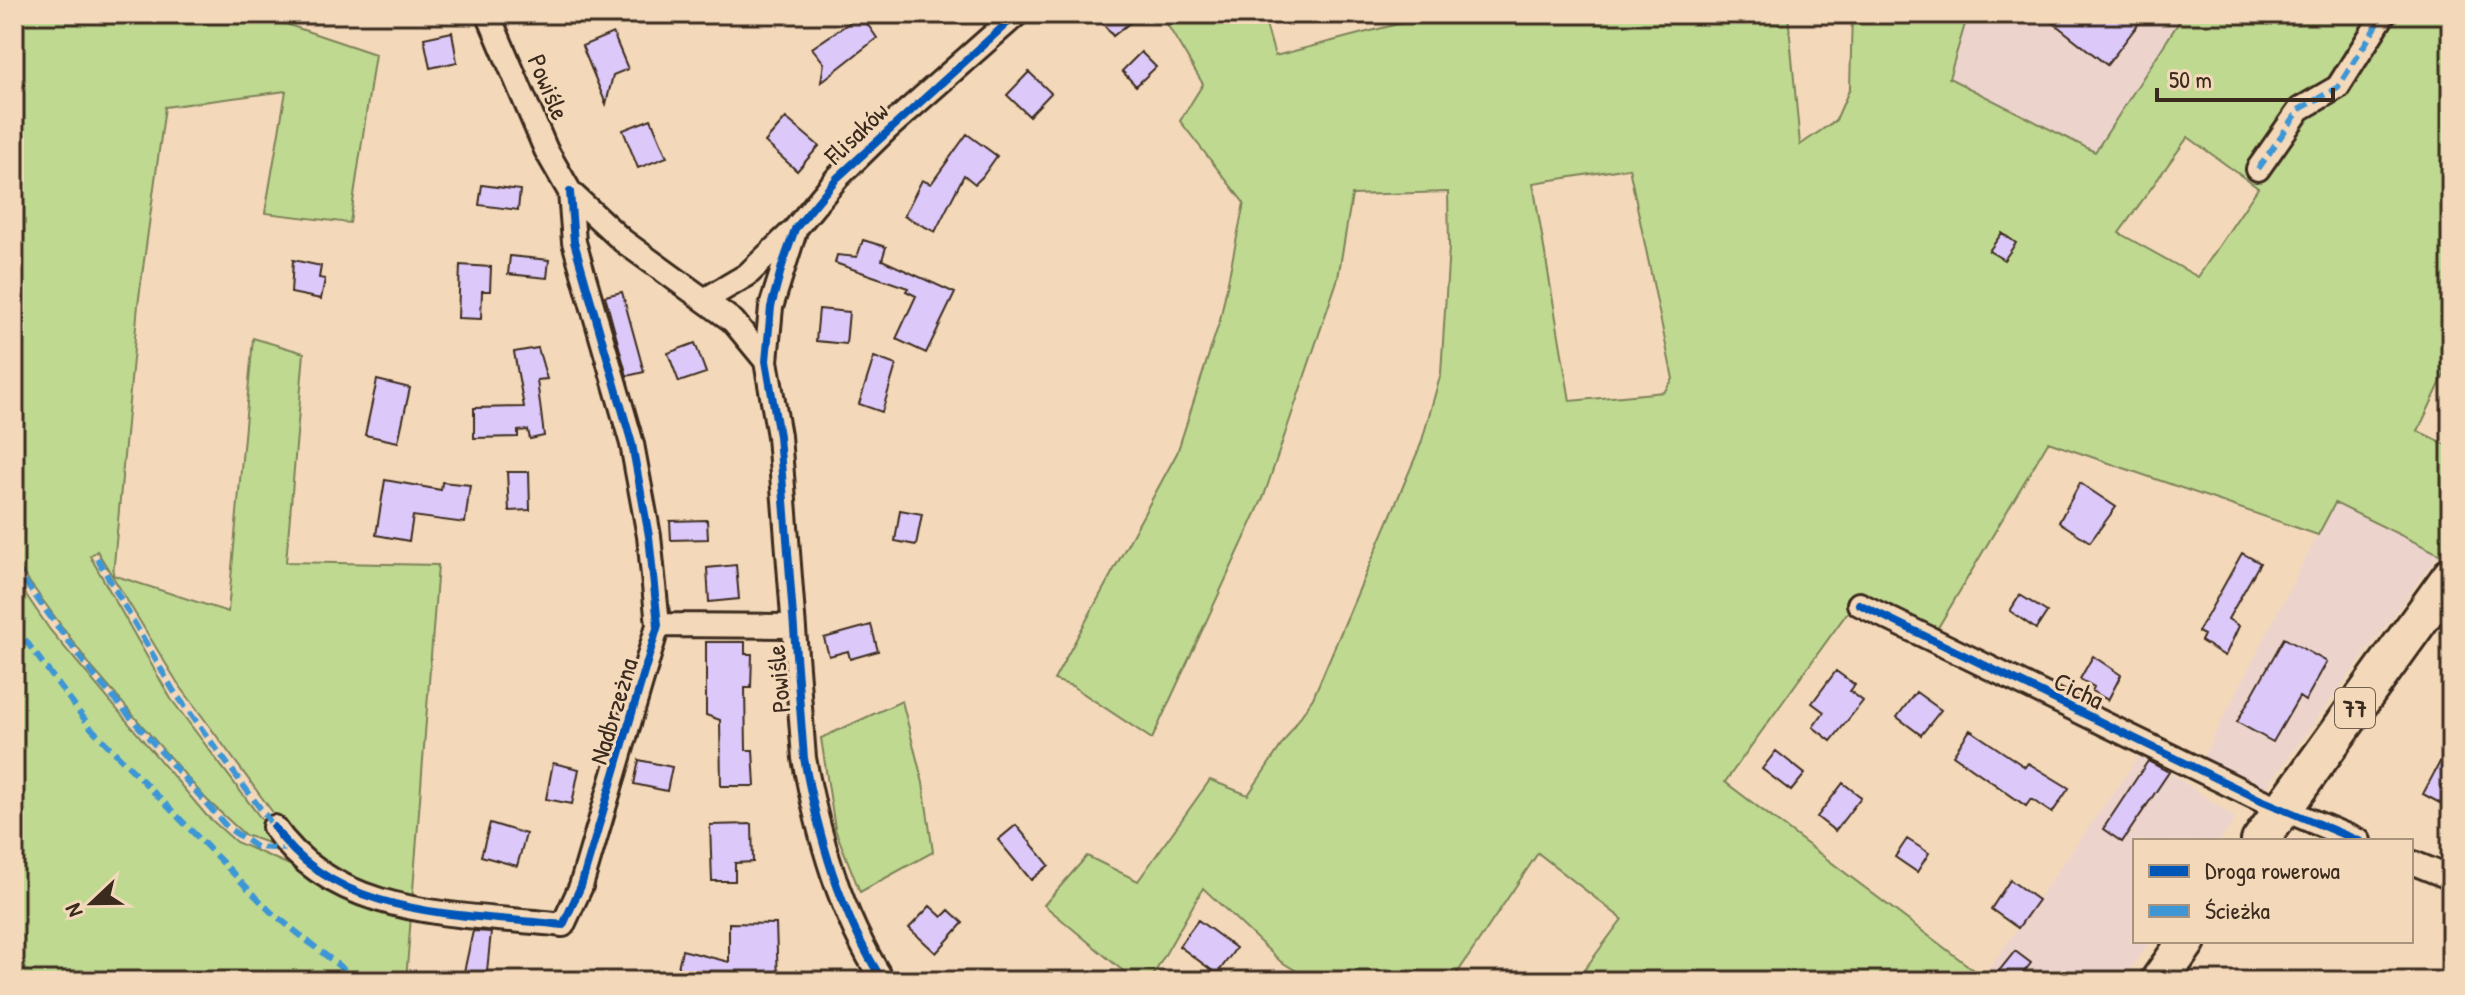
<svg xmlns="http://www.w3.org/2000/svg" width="2465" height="995" viewBox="0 0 2465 995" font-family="'Patrick Hand',sans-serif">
	<rect width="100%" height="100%" fill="#f3d9ba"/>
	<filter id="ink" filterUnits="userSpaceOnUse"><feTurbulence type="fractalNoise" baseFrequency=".0125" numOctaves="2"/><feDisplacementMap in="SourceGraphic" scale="16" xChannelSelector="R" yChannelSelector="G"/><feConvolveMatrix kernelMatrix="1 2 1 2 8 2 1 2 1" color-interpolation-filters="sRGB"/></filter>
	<g filter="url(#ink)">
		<path fill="#ecd4cd" d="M 1968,14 L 2184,14 L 2095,152 L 1949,78 Z
			M 2334,503 L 2439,554 L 2263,792 L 2202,759 Z
			M 2141,753 L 2236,818 L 2220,841 L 2135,841 L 2135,941 L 2150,941 L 2122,981 L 1980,981 Z"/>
		<path fill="#bfd991" stroke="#7d8258" stroke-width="2" fill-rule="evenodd" d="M 14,14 L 256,14 L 375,54 L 350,223 L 265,213 L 286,91 L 165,107 L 138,305 L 113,575 L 228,612 L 253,338 L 304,353 L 286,562 L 438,565 L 406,981 L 14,981 L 14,577 L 50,630 L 206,815 L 236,842 L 292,866 L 296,844 L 177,682 L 97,551 L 90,556 L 171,699 L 277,840 L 274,845 L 245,835 L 206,799 L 93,669 L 14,561 Z
			M 1161,14 L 1263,14 L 1275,56 L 1436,14 L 1788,14 L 1800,145 L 1836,120 L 1850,88 L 1852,14 L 1968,14 L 1949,78 L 2095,152 L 2184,14 L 2451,14 L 2451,360 L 2418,431 L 2451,447 L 2451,536 L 2439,554 L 2335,503 L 2318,535 L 2048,442 L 1936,631 L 1850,609 L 1725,782 L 1983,977 L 1980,981 L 1576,981 L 1622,919 L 1538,853 L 1452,981 L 1313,981 L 1280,961 L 1203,888 L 1150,981 L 1135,981 L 1044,905 L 1087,856 L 1138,881 L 1210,780 L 1248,795 L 1313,698 L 1421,444 L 1441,373 L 1449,247 L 1448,192 L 1352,195 L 1338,278 L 1264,496 L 1152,739 L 1072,686 L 1054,680 L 1177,453 L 1220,320 L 1244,203 L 1180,121 L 1203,84 ZM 2188,137 L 2258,188 L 2198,277 L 2119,233 ZM 1629,168 L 1673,379 L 1664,392 L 1570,401 L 1533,183 Z
			M 902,701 L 923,783 L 933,852 L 860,892 L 835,829 L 821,738 Z"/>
		<path fill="#dcc9fa" stroke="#3b2a1e" stroke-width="2" d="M 1095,14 L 1141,14 L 1113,36 Z
			M 2042,14 L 2146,14 L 2107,65 Z
			M 861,15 L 877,38 L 821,82 L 824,63 L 812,48 Z
			M 452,32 L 457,62 L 430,68 L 424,38 Z
			M 613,33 L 628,69 L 613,75 L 606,104 L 582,46 Z
			M 1141,52 L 1156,67 L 1136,86 L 1122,71 Z
			M 1029,72 L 1051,93 L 1029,116 L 1007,95 Z
			M 786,118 L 819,146 L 797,171 L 765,142 Z
			M 651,119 L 667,157 L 638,168 L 623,130 Z
			M 967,134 L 997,156 L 982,177 L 975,184 L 964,175 L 935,232 L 904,216 L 922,180 L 931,184 Z
			M 482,185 L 520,190 L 518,210 L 479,205 Z
			M 2002,233 L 2016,243 L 2004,260 L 1989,251 Z
			M 863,240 L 886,247 L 882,260 L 955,293 L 926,353 L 896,339 L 916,296 L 906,291 L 908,288 L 835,263 L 837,255 L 857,257 Z
			M 510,256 L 549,260 L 547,278 L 508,274 Z
			M 293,260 L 321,266 L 319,278 L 325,279 L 321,299 L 291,293 Z
			M 460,265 L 491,267 L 490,291 L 482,291 L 481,319 L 458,318 Z
			M 622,292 L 644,372 L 627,376 L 605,296 Z
			M 819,309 L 849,312 L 846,344 L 816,341 Z
			M 695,343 L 706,373 L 679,382 L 668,353 Z
			M 538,348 L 547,379 L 537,380 L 544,436 L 530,439 L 528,430 L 518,431 L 518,437 L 474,438 L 474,408 L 524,407 L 514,352 Z
			M 874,357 L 896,365 L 882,412 L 859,404 Z
			M 377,380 L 410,388 L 398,442 L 365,435 Z
			M 507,472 L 529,472 L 530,510 L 509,511 Z
			M 385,480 L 441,490 L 442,482 L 470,485 L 465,523 L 413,516 L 409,541 L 376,535 Z
			M 2080,483 L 2116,507 L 2090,542 L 2059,522 Z
			M 900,510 L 922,514 L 916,545 L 895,541 Z
			M 707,520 L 708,539 L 671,540 L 670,521 Z
			M 2242,553 L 2260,563 L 2228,619 L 2239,626 L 2225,656 L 2201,641 L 2204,635 L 2198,632 Z
			M 736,565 L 739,599 L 709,602 L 707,568 Z
			M 2020,595 L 2047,612 L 2036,629 L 2010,611 Z
			M 871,625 L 878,651 L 850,659 L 848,651 L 829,656 L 824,638 Z
			M 2284,638 L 2327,662 L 2305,701 L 2299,697 L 2273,742 L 2237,722 Z
			M 706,642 L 745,642 L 745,654 L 752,654 L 751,688 L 745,688 L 746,750 L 753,750 L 755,786 L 721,786 L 720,720 L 706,715 Z
			M 2093,656 L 2121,675 L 2108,700 L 2092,691 L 2094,687 L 2080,679 Z
			M 1836,671 L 1855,685 L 1850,691 L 1863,701 L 1831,741 L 1813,727 L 1824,712 L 1812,703 Z
			M 1916,692 L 1941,710 L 1921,735 L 1897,717 Z
			M 1970,730 L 2025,767 L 2028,763 L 2069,788 L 2052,813 L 2031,799 L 2026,806 L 1953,755 Z
			M 2451,741 L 2451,809 L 2423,794 Z
			M 1776,751 L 1805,774 L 1791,791 L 1762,769 Z
			M 639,760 L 672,767 L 667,791 L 634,784 Z
			M 2148,761 L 2169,772 L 2122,842 L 2103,829 Z
			M 553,763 L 579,769 L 572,804 L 546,799 Z
			M 1843,783 L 1861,797 L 1835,831 L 1817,817 Z
			M 490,823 L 526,834 L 517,866 L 481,856 Z
			M 752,824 L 753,862 L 735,863 L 735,881 L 712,881 L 710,825 Z
			M 1016,825 L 1049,865 L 1031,880 L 998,840 Z
			M 1907,839 L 1929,853 L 1917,872 L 1895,857 Z
			M 2010,880 L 2038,900 L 2018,928 L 1991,909 Z
			M 930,906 L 942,917 L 949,910 L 963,923 L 936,953 L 909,928 Z
			M 1198,920 L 1236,948 L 1217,974 L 1179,946 Z
			M 729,923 L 776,924 L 778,981 L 728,981 L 715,977 L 714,981 L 675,981 L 682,950 L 729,962 Z
			M 473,931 L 491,932 L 487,971 L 483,981 L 462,981 Z
			M 2015,951 L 2031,963 L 2017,981 L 1991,981 Z"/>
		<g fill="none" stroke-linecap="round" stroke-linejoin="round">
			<g stroke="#3b2a1e" stroke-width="28">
				<path id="minor" d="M 488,14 L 546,150 L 570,192 L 623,241 L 733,321 L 766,361 L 779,436 L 804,758 C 818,835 840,914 883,981
					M 2258,169 L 2300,109 L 2338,87 L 2384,14
					M 706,299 L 747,275 L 795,229 L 837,178 L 888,128 L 1017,14
					M 766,361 L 771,307 L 794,234
					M 1859,604 L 2261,800 L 2359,841
					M 658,625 L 793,626
					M 274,827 C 338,920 462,913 563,925 L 581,886 L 658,625 L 649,536 L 632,444 L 574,242 L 570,192
					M 2411,862 L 2451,878"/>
			</g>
			<g stroke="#3b2a1e" stroke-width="42">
				<path id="primary" d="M 2260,841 L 2451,576
					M 2159,981 L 2187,941"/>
			</g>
			<use href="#minor" stroke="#f3d9ba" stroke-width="22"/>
			<use href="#primary" stroke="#f3d9ba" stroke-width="36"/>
			<path stroke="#3e96d5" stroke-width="6" stroke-dasharray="12 6" stroke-linecap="butt" d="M 2258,169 L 2300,109 L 2338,87 L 2384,14
				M 97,558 L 173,690 L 274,827
				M 14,567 L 90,671 L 227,827 L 256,847 L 289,849
				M 14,625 L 91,728 L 271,912 L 358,981"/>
			<g stroke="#f3d9ba" stroke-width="13">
				<path id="cycleway" d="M 1859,604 L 2261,800 L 2359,841
					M 274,827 C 338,920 462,913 563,925 L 581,886 L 658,625 L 649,536 L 632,444 L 574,242 L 570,192
					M 883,981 C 840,914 818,835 804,758 L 779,436 L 766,361 L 771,307 L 782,266 L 795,229 L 837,178 L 1017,14"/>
			</g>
			<use href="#cycleway" stroke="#0057b8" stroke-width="8"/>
		</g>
	</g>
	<g text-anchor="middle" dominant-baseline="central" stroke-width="6" stroke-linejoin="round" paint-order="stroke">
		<rect fill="#f3d9ba" stroke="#725e4d" stroke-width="2" x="2335" y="688" width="40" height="40" rx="6"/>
		<g font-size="24" font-weight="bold" fill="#3b2a1e">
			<text x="2355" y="708">77</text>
		</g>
		<g font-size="26" fill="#3b2a1e" stroke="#f3d9ba">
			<text transform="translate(549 87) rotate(67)">Powiśle</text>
			<text transform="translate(856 133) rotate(-44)">Flisaków</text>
			<text transform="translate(778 679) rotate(-95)">Powiśle</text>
			<text transform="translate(2079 690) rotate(26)">Cicha</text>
			<text transform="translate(613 711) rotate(-73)">Nadbrzeżna</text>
		</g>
	</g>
	<rect width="2465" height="995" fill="none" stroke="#f3d9ba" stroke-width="48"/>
	<rect x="24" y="24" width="2417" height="947" fill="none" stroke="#3b2a1e" stroke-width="3" filter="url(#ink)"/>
	<rect x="2133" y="839" width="280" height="104" fill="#f3d9ba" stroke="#a9937c" stroke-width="2"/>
	<rect x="2149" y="865" width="40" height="12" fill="#0057b8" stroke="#a9937c" stroke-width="2"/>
	<text x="2205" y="879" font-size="24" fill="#3b2a1e">Droga rowerowa</text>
	<rect x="2149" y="905" width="40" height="12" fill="#3e96d5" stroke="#a9937c" stroke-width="2"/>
	<text x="2205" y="919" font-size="24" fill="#3b2a1e">Ścieżka</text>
	<g transform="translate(92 903) rotate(248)" stroke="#f3d9ba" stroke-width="6" paint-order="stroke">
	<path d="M0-6L14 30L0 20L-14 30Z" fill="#3b2a1e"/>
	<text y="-12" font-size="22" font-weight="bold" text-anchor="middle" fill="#3b2a1e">N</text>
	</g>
	<path d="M2157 88v12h176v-12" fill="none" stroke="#3b2a1e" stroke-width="4"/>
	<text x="2169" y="88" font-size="24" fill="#3b2a1e" stroke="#f3d9ba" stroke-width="6" paint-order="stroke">50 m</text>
</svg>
